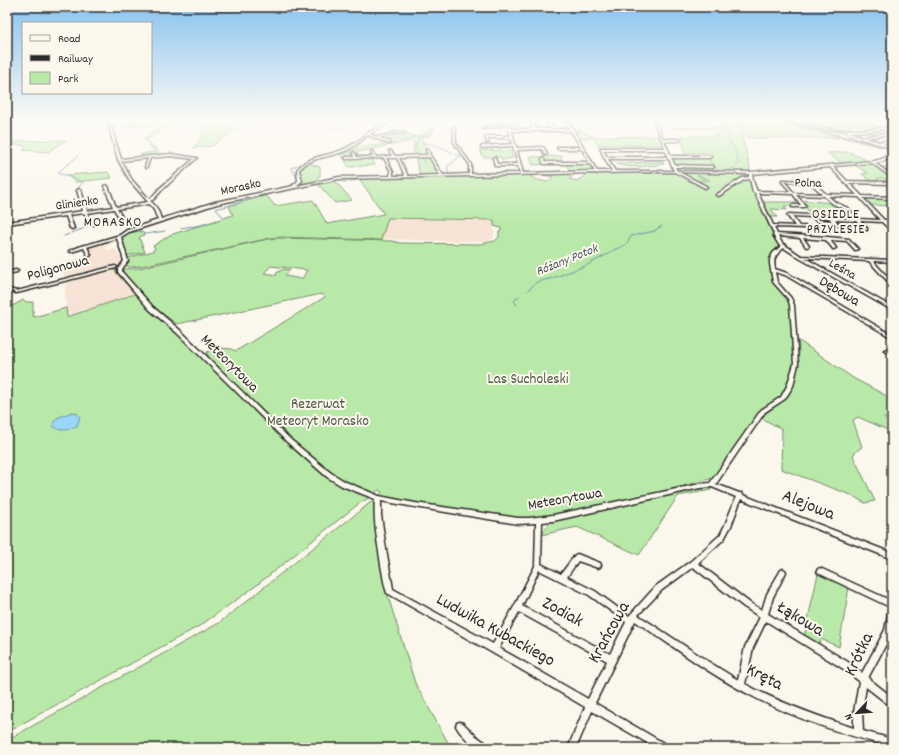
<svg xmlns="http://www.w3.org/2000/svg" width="899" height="755" viewBox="0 0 899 755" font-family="Dekko,sans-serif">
	<rect width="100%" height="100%" fill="#fbf7ec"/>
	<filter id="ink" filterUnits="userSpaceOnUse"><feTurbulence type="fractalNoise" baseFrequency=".025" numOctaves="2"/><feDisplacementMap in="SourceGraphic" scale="8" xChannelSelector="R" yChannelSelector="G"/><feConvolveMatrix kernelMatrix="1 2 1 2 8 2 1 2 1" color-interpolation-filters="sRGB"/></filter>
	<g filter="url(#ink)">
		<path fill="#f6e3d5" d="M 388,218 L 494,220 L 494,236 L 493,239 L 487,242 L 381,239 Z
			M 116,238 L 117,242 L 104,246 L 108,250 L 115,249 L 123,263 L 65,278 L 59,265 L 90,255 L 88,247 L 89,246 Z
			M 110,269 L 114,269 L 136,294 L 66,317 L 65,281 Z"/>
		<path fill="#b9e9a8" stroke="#728a6a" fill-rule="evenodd" d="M 166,120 L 174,120 C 165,126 157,135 147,140 L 162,155 L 142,157 L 141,154 L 155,152 L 145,140 L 142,140 L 162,124 L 141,126 L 112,127 L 135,125 L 128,123 L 132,121 L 142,125 Z
			M 202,120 L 204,120 L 208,127 L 237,128 L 212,146 L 194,148 C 200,139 206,131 202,120 Z
			M 724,120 L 738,120 L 750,168 L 749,172 L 718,171 L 713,163 L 712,155 L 708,153 L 685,153 L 683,144 L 679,139 L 684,139 L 681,136 L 717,136 L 714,128 L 669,128 L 721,127 L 724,124 L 719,123 L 723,123 Z
			M 739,120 L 771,120 L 840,138 L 745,138 Z
			M 790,120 L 814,126 L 800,121 L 801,121 C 820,130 842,130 863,130 L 853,130 L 852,128 L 846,129 L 853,130 L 825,128 L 821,127 L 825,126 L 806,120 L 812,120 L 810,120 L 827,120 L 835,124 L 838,123 L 829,120 L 841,124 L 843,123 L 845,124 L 843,125 L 850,127 L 848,125 L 852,126 L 835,120 L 847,121 L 871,128 L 871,126 L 850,120 L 859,120 L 884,128 L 865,132 L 878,131 L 871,132 L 877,135 C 868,133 860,132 851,133 L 852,131 L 806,126 L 807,126 Z
			M 433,128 L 435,129 L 432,130 L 434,132 L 429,136 L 420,138 L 418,140 L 423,143 L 439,175 L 420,175 L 413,148 L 415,144 L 411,141 L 358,152 L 358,157 L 372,158 L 375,165 L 349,167 L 341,154 L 336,154 C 347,151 359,149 369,144 L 373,146 L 388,143 L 385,141 L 409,134 L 416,137 Z
			M 573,130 L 580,130 L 593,137 L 659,136 L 663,145 L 598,145 L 593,138 L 579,138 Z
			M 66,140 L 48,152 L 23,150 L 26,149 L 24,145 L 15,145 L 15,141 Z
			M 480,150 L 511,151 L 513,158 L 502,160 L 501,157 L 483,157 Z
			M 849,152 L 868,161 L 843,164 L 827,153 Z
			M 561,156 L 563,163 L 533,165 L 530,157 Z
			M 695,157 L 709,157 L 712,166 L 708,167 L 713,168 L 715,171 L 679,171 L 677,170 L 671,158 Z
			M 663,162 L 664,164 C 654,166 623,169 616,163 Z
			M 308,163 L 320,167 L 320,176 L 318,177 L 317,181 L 314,182 L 296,186 L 301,181 L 300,169 Z
			M 873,163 L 881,167 L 892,167 L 892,179 L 877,178 L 881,183 L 872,182 L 862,174 L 868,173 L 853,164 Z
			M 566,164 L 589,164 L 593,171 L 570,172 Z
			M 108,172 L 112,178 L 76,182 L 66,175 Z
			M 676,173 L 702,187 L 703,186 L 697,182 L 710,180 L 697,175 L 705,179 L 695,181 L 678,173 L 749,174 L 748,177 L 735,180 L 737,182 L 717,195 L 719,196 L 745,179 L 749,179 L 765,217 L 779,245 L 779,247 L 770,258 C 770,265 770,277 774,284 C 779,291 787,296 790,304 L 794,362 L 788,386 L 782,397 L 758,416 L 714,478 L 656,493 L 540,518 L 517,518 L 383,497 L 379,496 L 382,492 L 379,490 L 367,499 L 361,502 L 253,588 L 201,625 L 7,732 L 7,309 L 23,300 L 27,302 L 33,302 L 33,316 L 34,317 L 66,308 L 67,317 L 135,294 L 114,270 L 139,268 L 268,239 L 283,238 L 392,241 L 400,243 L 480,244 L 495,241 L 499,237 L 499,232 L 501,231 L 501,228 L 494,226 L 494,220 L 388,218 L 381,240 L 276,237 L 141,266 L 129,267 L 125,265 L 128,258 L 153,251 L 155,248 L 153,246 L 170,235 L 233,215 L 229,206 L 264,196 L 267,196 L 275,206 L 313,200 L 327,224 L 384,214 L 360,180 L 342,182 L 339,179 L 528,175 L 538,180 L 547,182 L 553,177 L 543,175 L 575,174 L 569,179 L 577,181 L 587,174 ZM 271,266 L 307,270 L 302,279 L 285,276 L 290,270 L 283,269 L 275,274 L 277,275 L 264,273 ZM 322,294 L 325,297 L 236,351 C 227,346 216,349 207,352 L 208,356 L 160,312 L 177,324 Z
			M 334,180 L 352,200 L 335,203 L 317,183 Z
			M 863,198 L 891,199 L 892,206 L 870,205 Z
			M 801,200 L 832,203 L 845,209 L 848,212 L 808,211 Z
			M 763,202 L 799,202 L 802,206 L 784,206 L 787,210 L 771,209 L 777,217 L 771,217 Z
			M 140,231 L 145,234 L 139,238 L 145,252 L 126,256 L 121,236 L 127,232 L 129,233 Z
			M 798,340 L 853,378 L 885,395 L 892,403 L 892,417 L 884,418 L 892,427 L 892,432 L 858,417 L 853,420 L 862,447 L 855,452 L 853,456 L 875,501 L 865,503 L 851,495 L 781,469 L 782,429 L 761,418 C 768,410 778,406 785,398 C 796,387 801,355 798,340 Z
			M 710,487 L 711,490 L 678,496 L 639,555 L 577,527 L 541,535 L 550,522 Z
			M 371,502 L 374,503 L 379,532 L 386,590 L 415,683 L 451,748 L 7,748 L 7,740 L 219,623 Z
			M 818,574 L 849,587 L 839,647 L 821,639 L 818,646 L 804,637 Z"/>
		<path fill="#99d6fa" stroke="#6d92a7" d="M 72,412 L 77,413 L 80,417 L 77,426 C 69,430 61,432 54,427 L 53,423 L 57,418 Z"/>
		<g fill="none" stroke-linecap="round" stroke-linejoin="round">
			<path stroke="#6d92a7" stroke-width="1" d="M 364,120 L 381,125
				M 448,120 L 469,126
				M 724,120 L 725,127 L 730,137 L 728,139 L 734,148 L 739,164 L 727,172
				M 435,124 L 440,121
				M 383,125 L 417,137
				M 330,129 L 343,128 L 353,120
				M 432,130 L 436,129 L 431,127 L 434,125
				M 579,130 L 594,121 L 592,120
				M 421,137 L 424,143 L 436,145 L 460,156 L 448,166 L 448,173
				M 418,138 L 415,148 L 421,156
				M 400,141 L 426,135 L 432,131
				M 78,156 L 58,172 L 59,174 L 69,176 L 83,182 L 76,191 L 83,212
				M 327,156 L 352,152
				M 421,157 L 425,165
				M 724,173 L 727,173
				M 298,180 L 291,168 L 315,158
				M 181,228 C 195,225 211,226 224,218 L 216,209 L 263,196
				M 655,230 L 662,226
				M 71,233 L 85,228 L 89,224 L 84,214
				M 146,234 L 165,231
				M 64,236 L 69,234
				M 612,251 L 627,244 L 631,236 L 655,231
				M 7,257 L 11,256
				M 527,291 L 537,282 L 553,278 L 585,266 L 610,253
				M 517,305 L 514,301 L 519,296"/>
			<g stroke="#2b2b2b" stroke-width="3">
				<path id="minor" d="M 107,120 L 109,120 L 121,159 L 171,154 L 197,158 L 162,190 L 154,199 L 150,201 C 156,205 159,212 161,219 L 215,202 L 293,186 L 293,185 L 298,181 L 297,170 C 308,156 323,157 339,151 C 349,148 358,141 366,135 L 366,133 L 368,133 L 385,122 L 377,120 L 391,120 L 370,134 L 377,137 L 403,131 L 404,132 L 379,138 L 390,142 L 390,143 L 389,144 L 368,135 C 360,142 352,149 342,152 C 327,158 310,157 299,170 L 302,181 L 296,186 L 339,177 L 390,176 L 391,172 L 384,158 L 346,159 L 345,158 L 346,157 L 354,157 L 353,153 L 354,152 L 355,153 L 357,157 L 373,157 L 371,152 L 372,151 L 373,152 L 376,157 L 392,156 L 389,151 L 390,150 L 395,156 L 428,155 L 426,150 L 427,149 L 428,150 L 431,157 L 399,158 L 408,176 L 440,175 L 430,158 L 431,157 L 432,158 L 443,175 L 469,174 L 469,164 L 454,143 L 453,127 L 454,126 L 455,127 L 456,143 L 471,164 L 471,174 L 520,173 L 518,166 L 495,166 L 493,158 L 495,157 L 497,164 L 518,164 L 513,146 L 482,148 L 481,147 L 482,146 L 513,144 L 511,138 L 488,138 L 489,142 L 487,143 L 485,136 L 511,136 L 507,125 L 483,129 L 484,127 L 505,124 L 494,120 L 497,120 L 508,124 L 519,122 L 519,124 L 510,125 L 511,129 L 533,129 L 530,121 L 531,120 L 532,121 L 536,129 L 550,129 L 546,120 L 548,120 L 553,129 L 570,129 L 566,120 L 568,120 L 597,171 L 612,171 L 605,159 L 604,158 L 604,157 L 600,148 L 665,148 L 653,120 L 655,120 L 663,139 L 679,139 L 680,140 L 679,141 L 664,141 L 671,156 L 710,156 L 711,157 L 710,158 L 671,158 L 675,165 L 713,166 L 714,167 L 713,168 L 675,167 L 677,171 L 750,172 L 874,161 L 882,159 L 892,153 L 892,155 L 884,161 L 875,163 L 892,176 L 892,178 L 872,163 L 833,166 L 847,181 L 892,182 L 892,184 L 849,183 L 862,196 L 892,197 L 892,199 L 863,198 L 884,220 L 892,220 L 892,222 L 886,222 L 892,228 L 892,231 L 891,231 L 882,222 L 860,221 L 867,228 L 867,230 L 774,227 L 777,234 L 827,237 L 849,239 L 858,249 L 856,250 L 855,250 L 847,241 L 830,240 L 836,248 L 834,249 L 833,249 L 826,240 L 803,238 L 809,246 L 807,247 L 806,247 L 800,238 L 778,236 L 782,243 L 801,256 L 892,260 L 892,262 L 873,261 L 892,282 L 892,285 L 891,285 L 869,261 L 805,258 L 892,307 L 892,310 L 799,258 L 784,248 C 775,255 773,258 775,269 L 787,273 L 892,335 L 892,338 L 785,275 L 775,272 L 777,282 L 791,298 L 794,305 L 798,364 L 793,386 L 785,399 L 765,412 L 716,484 L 739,493 L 742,493 L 743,495 L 892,553 L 892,559 L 741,499 L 731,526 L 724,539 L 698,563 L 750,603 L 762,610 L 767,594 L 781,570 L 783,569 L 785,570 L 786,572 L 773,597 L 768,614 L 848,662 L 862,673 L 885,630 L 888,614 L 889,612 L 892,611 L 892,633 L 868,678 L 892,697 L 892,706 L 889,705 L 866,687 L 862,712 L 863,731 L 892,739 L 892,747 C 843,734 795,719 750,695 C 709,674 673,646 635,621 L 595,703 L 667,745 L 668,748 L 656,748 L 592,711 L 576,748 L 568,748 L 585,707 L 491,652 L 387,593 C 384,585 383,575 381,565 C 378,544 373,521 375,499 L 342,486 L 327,477 L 287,442 L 177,333 L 149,309 L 118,272 L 118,269 L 124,261 L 117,238 L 87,247 L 91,255 L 90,256 L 88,256 L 84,248 L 71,252 L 69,251 L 84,245 L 86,245 L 120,235 L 127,230 L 158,220 L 154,210 L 149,204 L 117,209 L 123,218 L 121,219 L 120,219 L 114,209 L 87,213 L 90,218 L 96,224 L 94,225 L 90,223 L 84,213 L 69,215 L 74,228 L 72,229 L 70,228 L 66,216 L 7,224 L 7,222 L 83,211 L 77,190 L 79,189 L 81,190 L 87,211 L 113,207 L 104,186 L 106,185 L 108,186 L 116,207 L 148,202 L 130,181 L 118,160 ZM 512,131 L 571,131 L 581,147 L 558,147 L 557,148 L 558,149 L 582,149 L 589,162 L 545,162 L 544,159 L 543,158 L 542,159 L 543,163 L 544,164 L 590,164 L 595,171 L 523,173 L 517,150 L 542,149 L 545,155 L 547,154 L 544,148 L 543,147 L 516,148 L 516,145 L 515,144 ZM 603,150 L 665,150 L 668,157 L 607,157 ZM 171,156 L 194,159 L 160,188 L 152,197 L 149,199 L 132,180 L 121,161 L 148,158 L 145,167 L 146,168 L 147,167 L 150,158 ZM 386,158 L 397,158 L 405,176 L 393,176 L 393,172 ZM 608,159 L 669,159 L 674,171 L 615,171 ZM 830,167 L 857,195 L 826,194 L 812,181 L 782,180 L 782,182 L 791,192 L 757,191 L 754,184 L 752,174 ZM 650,172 L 675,172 L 705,188 L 707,187 L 706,186 L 679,172 L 749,174 L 749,177 L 742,178 L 716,195 L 719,196 L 744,180 L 750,179 L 753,192 L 755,193 L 774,234 L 773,235 L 779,245 L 781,246 L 773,253 L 770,259 L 770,264 L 773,282 L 788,299 L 790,305 L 794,364 L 787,386 L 781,397 L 761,410 L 710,483 L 700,484 L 553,515 L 529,518 L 518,518 L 415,503 L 379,496 L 346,482 L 331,473 L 291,440 L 181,331 L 153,307 L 122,272 L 122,269 L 128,261 L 121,237 L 129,232 L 217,204 L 339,179 L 596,173 L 597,174 L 598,173 ZM 785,182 L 811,183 L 822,194 L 794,193 ZM 758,193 L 793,194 L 801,205 L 792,205 L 792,207 L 804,207 L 806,206 L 796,195 L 824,196 L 833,204 L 846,210 L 854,219 L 833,218 L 830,216 L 789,214 L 787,215 L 795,226 L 773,225 ZM 828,196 L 859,197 L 880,220 L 858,219 L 848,208 L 835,202 ZM 792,216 L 812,217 L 817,222 L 835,223 L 837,222 L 835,220 L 856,221 L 863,228 L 799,226 ZM 816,217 L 829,218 L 832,221 L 819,220 ZM 712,487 L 736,497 L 725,525 L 720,535 L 691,561 L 656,586 L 629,616 L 595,591 L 567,577 L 578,561 L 598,568 L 600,567 L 601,565 L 600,563 L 577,554 L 575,555 L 561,574 L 541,564 L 542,522 L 553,521 L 700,488 ZM 381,501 L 415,507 L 518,524 L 536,523 L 535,566 L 515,605 L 493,644 L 393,589 L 385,543 L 381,515 ZM 693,567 L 744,607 L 760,617 L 745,647 L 738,680 L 709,662 L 638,615 L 662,590 ZM 539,570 L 589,595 L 626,622 L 610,654 L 522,606 ZM 519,612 L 607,661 L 588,699 L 499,648 ZM 766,621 L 842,668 L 859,681 L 854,712 L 854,728 C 817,716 780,703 745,684 L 753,648 Z
					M 786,120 L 790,120 L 813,126 L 839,130 L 865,130 L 892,126 L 892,128 C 878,130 864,132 849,132 L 863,137 L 892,132 L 892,134 L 866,138 L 879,142 L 892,140 L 892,142 L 882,143 L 892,146 L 892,148 L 858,138 L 847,133 L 847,131 C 827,130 805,127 786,120 Z
					M 115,266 L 117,267 L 116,268 L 21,292 L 16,293 L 7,290 L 7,288 L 16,291 L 21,290 Z
					M 16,270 L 18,271 L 17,272 L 7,274 L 7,272 Z
					M 892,348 L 892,351 L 886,352 L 884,351 L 884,350 Z
					M 820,568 L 892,601 L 892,608 L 818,573 L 817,571 L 818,569 Z
					M 460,722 L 463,723 L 476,736 L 489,745 L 490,748 C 486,748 481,749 477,747 C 471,744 459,733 456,726 L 457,723 Z"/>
			</g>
			<use href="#minor" fill="#fbf7ec" fill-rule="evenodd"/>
			<g stroke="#2b2b2b" stroke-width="2">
				<path id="rail" d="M 776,120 L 892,149"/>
			</g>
			<use href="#rail" stroke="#fbf7ec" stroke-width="1" stroke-dasharray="1.5" stroke-linecap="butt"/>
		</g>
	</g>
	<linearGradient id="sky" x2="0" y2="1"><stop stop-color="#88c2ef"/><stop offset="0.53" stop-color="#fdfbf6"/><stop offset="1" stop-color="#fdfbf6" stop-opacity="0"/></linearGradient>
	<rect width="899" height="226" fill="url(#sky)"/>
	<g text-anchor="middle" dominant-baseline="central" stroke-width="4" stroke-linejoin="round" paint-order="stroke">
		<g font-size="13" fill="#2b2b2b" stroke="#fbf7ec">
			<text transform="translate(808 184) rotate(2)">Polna</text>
			<text transform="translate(241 188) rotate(-12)">Morasko</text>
			<text transform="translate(77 204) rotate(-8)">Glinienko</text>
			<text transform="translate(842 270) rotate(29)">Leśna</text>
		</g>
		<g font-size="13" letter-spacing="1" fill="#2b2b2b" stroke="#fbf7ec">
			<text x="836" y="215">OSIEDLE<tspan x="836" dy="15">PRZYLESIE</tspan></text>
		</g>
		<g font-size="13" font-style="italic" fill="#46565f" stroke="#fbf7ec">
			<text transform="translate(567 261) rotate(-22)">Różany Potok</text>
		</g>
		<g font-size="14" letter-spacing="1" fill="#2b2b2b" stroke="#fbf7ec">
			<text x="113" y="223">MORASKO</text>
		</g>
		<g font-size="15" fill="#2b2b2b" stroke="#fbf7ec">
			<text transform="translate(58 269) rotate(-15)">Poligonowa</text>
			<text transform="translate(839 292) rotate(31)">Dębowa</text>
			<text transform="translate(229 364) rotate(45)">Meteorytowa</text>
			<text transform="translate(565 500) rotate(-10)">Meteorytowa</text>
		</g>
		<g font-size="15" fill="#4e5a4a" stroke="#fbf7ec">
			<text x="528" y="380">Las Sucholeski</text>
			<text x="318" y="405">Rezerwat<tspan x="318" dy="17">Meteoryt Morasko</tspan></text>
		</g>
		<g font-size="18" fill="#2b2b2b" stroke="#fbf7ec">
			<text transform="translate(808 506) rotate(22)">Alejowa</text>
			<text transform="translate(562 613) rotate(29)">Zodiak</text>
			<text transform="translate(800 620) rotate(31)">Łąkowa</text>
			<text transform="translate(495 631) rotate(29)">Ludwika Kubackiego</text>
			<text transform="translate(610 633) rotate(-61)">Krańcowa</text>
			<text transform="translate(860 655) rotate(-65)">Krótka</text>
			<text transform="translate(764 678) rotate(27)">Kręta</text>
		</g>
	</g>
	<rect width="899" height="755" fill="none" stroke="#fbf7ec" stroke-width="24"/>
	<rect x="12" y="12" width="875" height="731" fill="none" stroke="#2b2b2b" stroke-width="1.5" filter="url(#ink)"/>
	<rect x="22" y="22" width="130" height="72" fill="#fbf7ec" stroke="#a8a59f"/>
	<rect x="30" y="35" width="20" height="6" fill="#fbf7ec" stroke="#a8a59f"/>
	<text x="58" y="42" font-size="12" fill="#2b2b2b">Road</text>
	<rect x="30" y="55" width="20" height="6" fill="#2b2b2b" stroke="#a8a59f"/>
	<text x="58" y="62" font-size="12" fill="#2b2b2b">Railway</text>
	<rect x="30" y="72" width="20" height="12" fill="#b9e9a8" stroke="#a8a59f"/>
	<text x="58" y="82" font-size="12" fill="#2b2b2b">Park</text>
	<g transform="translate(857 713) rotate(244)" stroke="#fbf7ec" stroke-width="3" paint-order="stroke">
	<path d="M0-3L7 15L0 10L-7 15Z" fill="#2b2b2b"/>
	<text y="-6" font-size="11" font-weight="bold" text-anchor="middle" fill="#2b2b2b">N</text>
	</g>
</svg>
